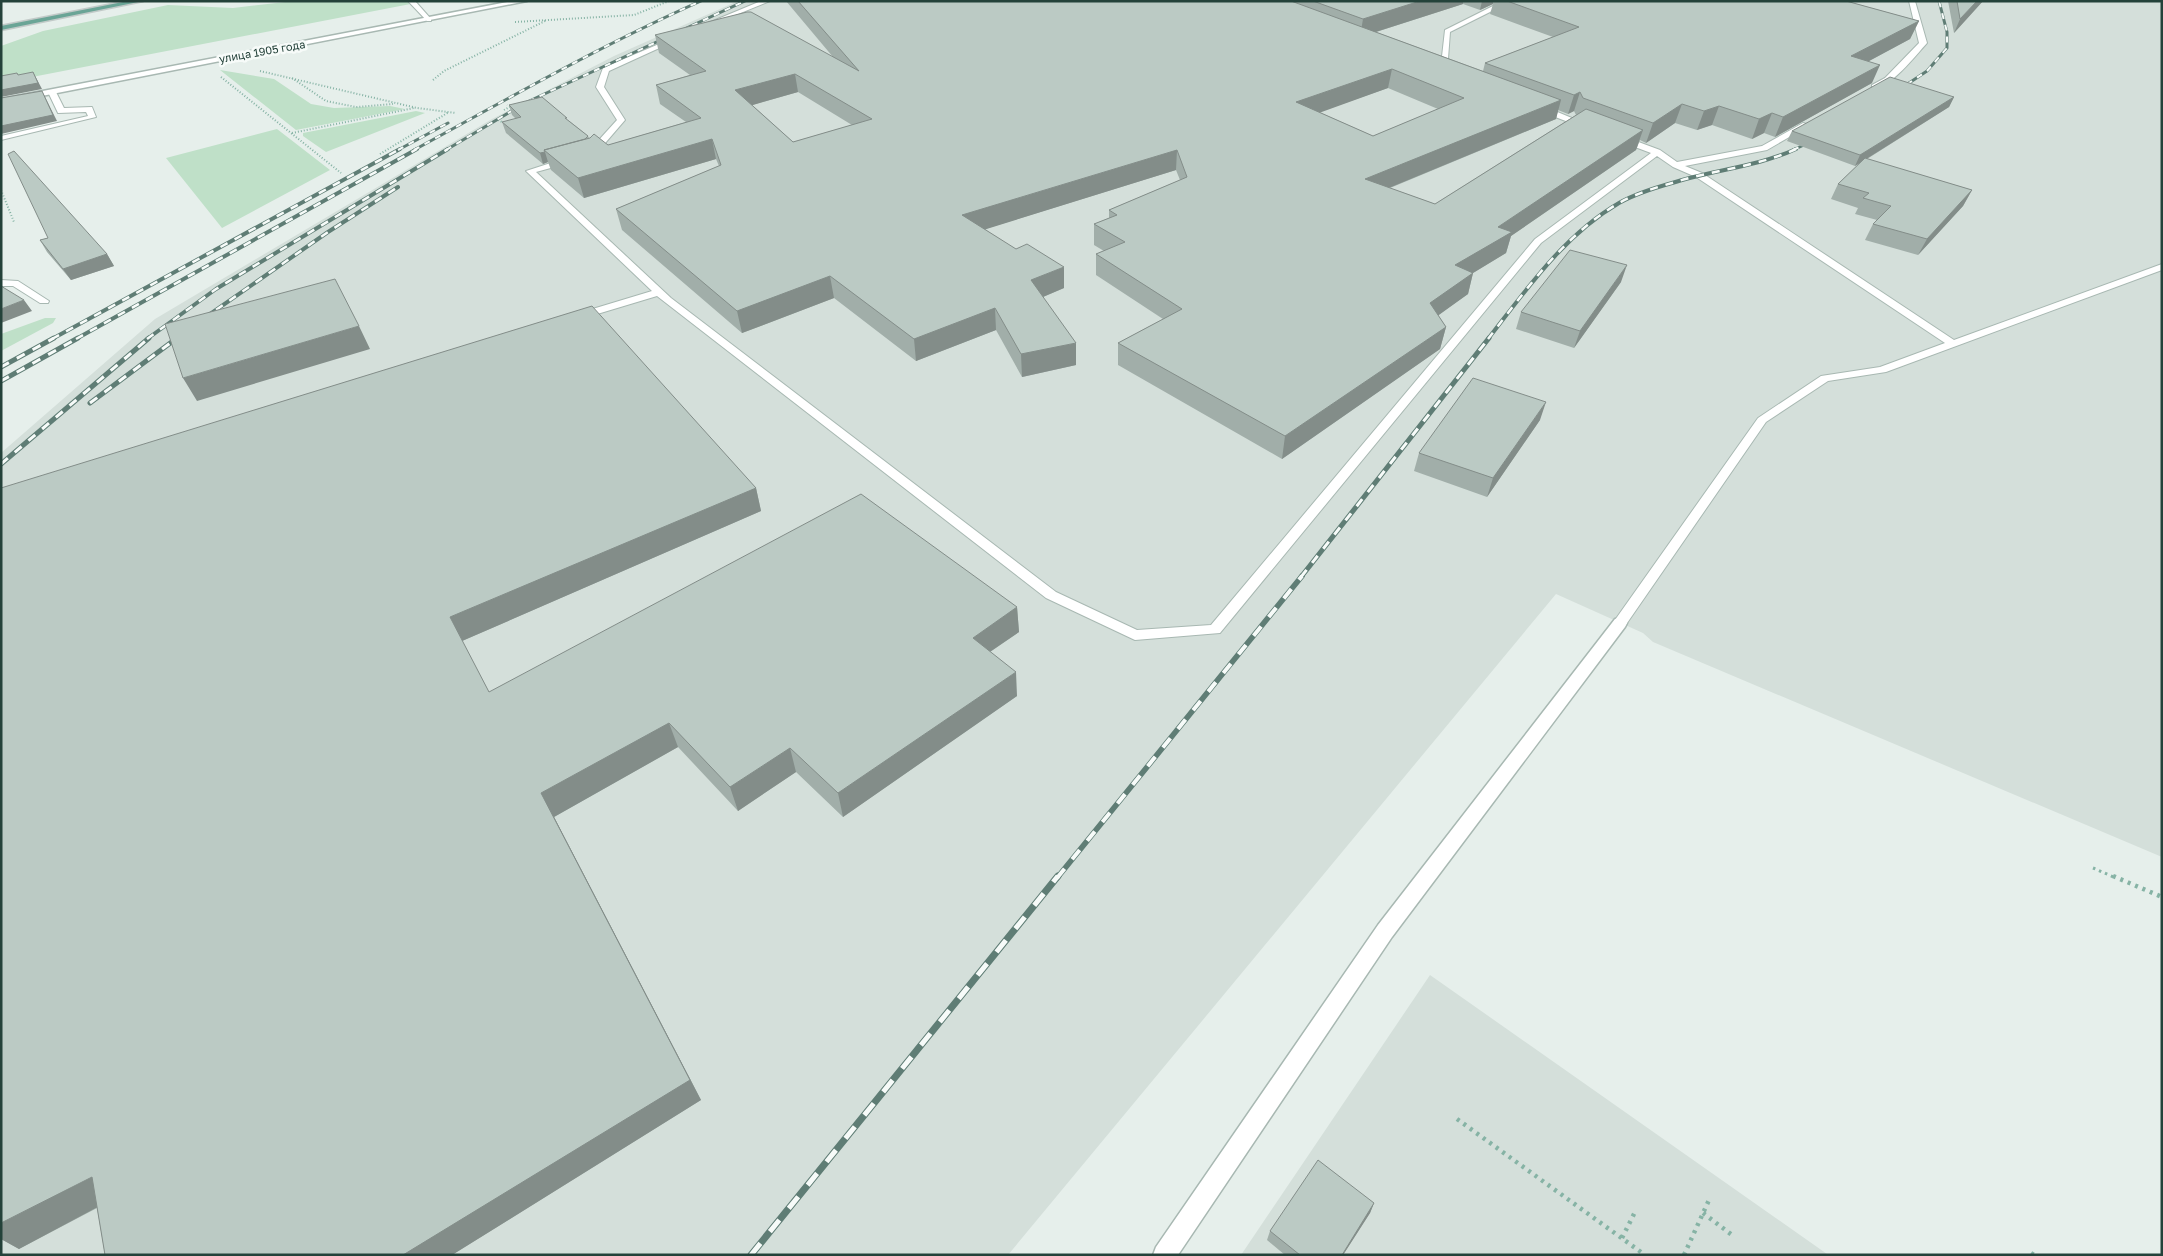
<svg xmlns="http://www.w3.org/2000/svg" width="2163" height="1256" viewBox="0 0 2163 1256" font-family="'Golos Text',sans-serif">
	<rect width="100%" height="100%" fill="#e6efeb"/>
	<path fill="#d4dfda" d="M 738,1 L 2162,1 L 2162,857 L 1653,642 L 1643,633 L 1556,594 L 1008,1255 L 1,1255 L 1,453 L 155,319 L 492,119 L 614,56 Z
		M 1430,975 L 1827,1254 L 1826,1255 L 1241,1255 Z"/>
	<path fill="#bfe0c8" d="M 294,1 L 426,1 L 1,83 L 1,46 L 43,31 L 168,5 L 233,8 Z
		M 220,70 L 274,79 L 311,104 L 334,108 L 390,106 L 405,109 L 296,130 Z
		M 416,111 L 425,113 L 326,152 L 303,136 L 303,133 Z
		M 277,129 L 330,170 L 222,228 L 166,158 Z
		M 45,318 L 56,318 L 53,323 L 1,351 L 1,334 Z"/>
	<g fill="none" stroke-linecap="round" stroke-linejoin="round">
		<g stroke="#a8b8b2" stroke-width="2">
			<path id="service" d="M 408,1 L 415,1 L 431,19 L 431,21 L 427,21 Z
				M 761,1 L 770,1 L 706,27 L 701,26 Z
				M 1503,1 L 1512,1 L 1450,32 L 1447,72 L 1440,74 L 1445,30 Z
				M 1909,1 L 1915,1 L 1927,43 C 1916,55 1889,90 1872,89 L 1872,85 L 1885,78 L 1919,43 Z
				M 673,38 L 679,39 L 609,71 L 604,87 L 625,120 L 594,156 L 588,156 L 588,152 L 617,120 L 596,87 L 603,68 Z
				M 49,90 L 55,90 L 64,108 L 92,107 L 96,117 L 1,140 L 1,136 L 88,116 L 86,112 L 58,113 L 48,92 Z
				M 1537,106 L 1543,106 L 1591,126 L 1584,128 L 1537,110 Z
				M 1803,123 L 1810,125 L 1767,150 L 1685,166 L 1702,173 L 1954,340 L 2162,264 L 2162,270 L 1886,372 L 1828,381 L 1766,422 L 1625,626 L 1615,626 L 1613,623 L 1615,620 L 1758,418 L 1821,376 L 1880,367 L 1945,343 L 1696,177 L 1673,167 L 1657,156 L 1541,243 L 1220,633 L 1135,640 L 1046,598 L 657,296 L 584,318 L 576,318 L 576,314 L 652,291 L 526,171 L 563,159 L 569,159 L 569,163 L 536,172 L 671,298 L 1056,592 L 1137,630 L 1211,625 L 1535,239 L 1651,153 L 1619,141 L 1619,137 L 1625,137 L 1660,150 L 1677,162 L 1762,146 Z
				M 1,280 L 18,281 L 49,301 L 48,303 L 40,303 L 13,286 L 1,286 Z"/>
		</g>
		<g stroke="#a8b8b2" stroke-width="3">
			<path id="minor" d="M 512,1 L 527,1 L 1,104 L 1,99 Z
				M 1620,618 L 1625,619 L 1627,623 L 1625,627 L 1392,937 L 1178,1255 L 1153,1255 L 1156,1247 L 1378,925 L 1615,619 Z"/>
		</g>
		<g stroke="#c2cac8" stroke-width="3">
			<path id="primary" d="M 128,1 L 143,1 L 1,30 L 1,26 Z"/>
		</g>
		<path stroke="#86b3a5" stroke-width="2" stroke-dasharray="1 2" stroke-linecap="butt" d="M 515,22 L 634,15 L 669,1
			M 260,71 L 417,108 L 456,113
			M 221,77 L 341,173
			M 292,78 L 326,101 L 356,107 L 393,104
			M 433,80 L 444,71 L 545,21
			M 504,110 L 511,106 L 507,105
			M 498,120 L 506,124
			M 292,133 L 414,108
			M 380,154 L 449,112
			M 1,190 L 14,222"/>
		<path stroke="#86b3a5" stroke-width="3" stroke-dasharray="2.5 4" stroke-linecap="butt" d="M 2093,868 L 2116,878"/>
		<path stroke="#86b3a5" stroke-width="4.5" stroke-dasharray="3 5" stroke-linecap="butt" d="M 2113,876 L 2162,897
			M 1457,1119 L 1645,1255
			M 1703,1213 L 1732,1235
			M 1622,1238 L 1636,1210
			M 2031,1253 L 2034,1255
			M 1684,1255 L 1709,1200"/>
		<use href="#service" fill="#fff" fill-rule="evenodd"/>
		<use href="#minor" fill="#fff" fill-rule="evenodd"/>
		<use href="#primary" fill="#6aa596" fill-rule="evenodd"/>
		<g stroke="#5f7d75" stroke-width="3">
			<path id="rail-far4" d="M 1897,91 L 1927,71 L 1947,48 L 1947,32 L 1939,1
				M 398,150 L 448,123
				M 414,150 C 509,98 602,45 701,1
				M 446,150 L 525,103 L 745,1
				M 1793,150 L 1815,140"/>
		</g>
		<g stroke="#5f7d75" stroke-width="4">
			<path id="rail-far3" d="M 203,319 L 328,232 L 398,187
				M 52,339 L 400,149
				M 76,339 L 417,149
				M 147,339 L 216,289 L 448,149
				M 175,339 L 181,335
				M 1488,339 C 1526,290 1564,235 1619,203 C 1635,194 1654,188 1672,183 C 1712,170 1757,167 1796,149"/>
		</g>
		<g stroke="#5f7d75" stroke-width="5">
			<path id="rail-far2" d="M 1,367 L 54,338
				M 1,381 L 78,338
				M 90,403 L 177,338
				M 1,464 L 149,338
				M 1301,577 L 1489,338"/>
		</g>
		<g stroke="#5f7d75" stroke-width="5.5">
			<path id="rail-far1" d="M 1057,878 L 1302,576"/>
		</g>
		<g stroke="#5f7d75" stroke-width="7">
			<path id="rail" d="M 751,1255 L 1058,876"/>
		</g>
		<use href="#rail-far4" stroke="#f7fbf9" stroke-width="2" stroke-dasharray="6" stroke-linecap="butt"/>
		<use href="#rail-far3" stroke="#f7fbf9" stroke-width="2.5" stroke-dasharray="8" stroke-linecap="butt"/>
		<use href="#rail-far2" stroke="#f7fbf9" stroke-width="3" stroke-dasharray="9" stroke-linecap="butt"/>
		<use href="#rail-far1" stroke="#f7fbf9" stroke-width="4" stroke-dasharray="12" stroke-linecap="butt"/>
		<use href="#rail" stroke="#f7fbf9" stroke-width="5" stroke-dasharray="15" stroke-linecap="butt"/>
	</g>
	<path fill="#a1aea9" fill-rule="evenodd" d="M 786,1 L 1846,1 L 1919,21 L 1910,39 L 1869,61 L 1872,83 L 1775,137 L 1764,133 L 1752,139 L 1712,125 L 1697,130 L 1675,123 L 1646,143 L 1640,140 L 1636,150 L 1511,236 L 1506,253 L 1473,273 L 1468,294 L 1438,315 L 1446,327 L 1440,349 L 1282,459 L 1118,365 L 1118,343 L 1163,319 L 1096,275 L 1096,254 L 1104,251 L 1094,245 L 1094,224 L 1109,218 L 1109,210 L 1180,180 L 1176,170 L 985,229 L 1064,288 L 1043,297 L 1076,365 L 1022,377 L 996,330 L 916,361 L 834,298 L 742,333 L 622,230 L 616,209 L 719,166 L 716,159 L 584,198 L 551,170 L 548,162 L 543,164 L 506,133 L 502,122 L 516,119 L 512,115 L 509,105 L 568,120 L 588,136 L 589,138 L 608,145 L 686,122 L 660,104 L 656,85 L 690,75 L 659,53 L 655,35 L 833,57 ZM 1463,4 L 1480,10 L 1493,4 L 1490,14 L 1553,37 L 1485,63 L 1483,71 L 1376,32 ZM 1388,88 L 1438,109 L 1373,136 L 1319,112 ZM 798,92 L 852,125 L 793,142 L 752,105 ZM 1558,110 L 1568,114 L 1574,111 L 1576,115 L 1435,204 L 1390,188 L 1556,119 Z
		M 1948,1 L 1983,1 L 1954,33 Z
		M 1954,97 L 1949,107 L 1867,159 L 1972,190 L 1963,206 L 1918,255 L 1865,240 L 1873,224 L 1877,220 L 1855,214 L 1858,208 L 1831,199 L 1838,184 L 1860,163 L 1855,166 L 1787,141 L 1792,131 Z
		M 48,238 L 107,254 L 114,266 L 71,280 L 47,252 L 40,240 Z
		M 1621,282 L 1574,348 L 1516,329 L 1521,312 Z
		M 1540,420 L 1487,497 L 1414,471 L 1419,453 Z
		M 1,488 L 756,488 L 761,511 L 462,641 L 489,692 L 1017,607 L 1019,632 L 990,652 L 1017,696 L 843,817 L 796,772 L 738,811 L 678,747 L 554,817 L 701,1100 L 452,1255 L 105,1255 L 97,1208 L 19,1249 L 1,1239 Z
		M 1374,1203 L 1370,1213 L 1343,1255 L 1285,1255 L 1267,1240 L 1270,1231 Z"/>
	<path fill="#838d89" d="M 1420,1 L 1463,1 L 1463,4 L 1360,37 L 1363,19 Z
		M 1482,1 L 1493,1 L 1493,4 L 1480,10 Z
		M 1977,1 L 1983,1 L 1954,33 L 1960,19 Z
		M 1919,21 L 1910,39 L 1843,75 L 1851,56 Z
		M 1880,65 L 1872,83 L 1775,137 L 1783,117 Z
		M 1392,69 L 1388,88 L 1294,122 L 1296,102 Z
		M 33,72 L 42,89 L 1,97 L 1,90 Z
		M 795,74 L 798,92 L 739,109 L 735,90 Z
		M 42,91 L 57,121 L 1,134 L 1,126 Z
		M 1580,92 L 1574,111 L 1568,114 L 1574,95 Z
		M 1954,97 L 1949,107 L 1855,166 L 1860,155 Z
		M 1561,100 L 1556,119 L 1362,199 L 1365,179 Z
		M 1682,104 L 1675,123 L 1646,143 L 1653,123 Z
		M 1719,106 L 1712,125 L 1697,130 L 1704,111 Z
		M 1772,113 L 1764,133 L 1752,139 L 1759,119 Z
		M 1643,130 L 1636,150 L 1511,236 L 1506,253 L 1473,273 L 1468,294 L 1425,325 L 1430,303 L 1455,265 L 1498,227 Z
		M 712,139 L 716,159 L 584,198 L 578,178 Z
		M 1177,150 L 1176,170 L 964,236 L 962,215 Z
		M 545,152 L 548,162 L 543,164 L 540,153 Z
		M 1972,190 L 1963,206 L 1918,255 L 1927,239 Z
		M 107,254 L 114,266 L 71,280 L 63,269 Z
		M 1627,265 L 1621,282 L 1574,348 L 1580,331 Z
		M 1064,267 L 1064,288 L 1031,302 L 1031,280 Z
		M 830,276 L 834,298 L 742,333 L 737,311 Z
		M 24,300 L 32,311 L 1,323 L 1,309 Z
		M 995,308 L 996,330 L 916,361 L 914,339 Z
		M 359,326 L 370,349 L 197,401 L 183,378 Z
		M 1446,327 L 1440,349 L 1282,459 L 1285,436 Z
		M 1076,343 L 1076,365 L 1022,377 L 1021,354 Z
		M 1546,402 L 1540,420 L 1487,497 L 1493,478 Z
		M 756,488 L 761,511 L 462,641 L 450,617 Z
		M 1017,607 L 1019,632 L 975,662 L 973,638 Z
		M 1016,672 L 1017,696 L 843,817 L 838,793 Z
		M 669,723 L 678,747 L 554,817 L 701,1100 L 452,1255 L 403,1255 L 541,793 Z
		M 790,748 L 796,772 L 738,811 L 730,787 Z
		M 92,1177 L 120,1195 L 19,1249 L 1,1239 L 1,1223 Z
		M 1374,1203 L 1370,1213 L 1343,1255 L 1342,1255 Z"/>
	<path fill="#bbcac4" stroke="#838d89" fill-rule="evenodd" d="M 798,1 L 1291,1 L 1561,100 L 1365,179 L 1435,204 L 1586,109 L 1643,130 L 1498,227 L 1512,232 L 1455,265 L 1473,273 L 1430,303 L 1446,327 L 1285,436 L 1118,343 L 1182,309 L 1096,254 L 1125,242 L 1094,224 L 1117,215 L 1109,210 L 1187,177 L 1177,150 L 962,215 L 1016,249 L 1027,244 L 1064,267 L 1031,280 L 1076,343 L 1021,354 L 995,308 L 914,339 L 830,276 L 737,311 L 616,209 L 721,165 L 712,139 L 578,178 L 544,150 L 590,138 L 594,134 L 608,145 L 701,118 L 656,85 L 706,71 L 655,35 L 747,12 L 751,12 L 859,71 ZM 1392,69 L 1464,98 L 1373,136 L 1296,102 ZM 795,74 L 872,119 L 793,142 L 735,90 Z
		M 1313,1 L 1420,1 L 1363,19 Z
		M 1507,1 L 1846,1 L 1919,21 L 1851,56 L 1880,65 L 1783,117 L 1772,113 L 1759,119 L 1719,106 L 1704,111 L 1682,104 L 1653,123 L 1583,98 L 1580,92 L 1574,95 L 1485,63 L 1579,27 Z
		M 1957,1 L 1977,1 L 1960,19 Z
		M 33,72 L 38,83 L 1,90 L 1,76 L 17,73 L 18,75 Z
		M 1890,77 L 1954,97 L 1860,155 L 1792,131 Z
		M 42,91 L 53,115 L 1,126 L 1,98 Z
		M 542,97 L 567,118 L 565,118 L 588,136 L 585,139 L 544,150 L 545,152 L 540,153 L 502,122 L 521,117 L 509,105 Z
		M 14,151 L 107,254 L 63,269 L 40,240 L 48,238 L 8,154 Z
		M 1865,158 L 1972,190 L 1927,239 L 1873,224 L 1891,206 L 1863,198 L 1869,193 L 1838,184 Z
		M 1570,250 L 1627,265 L 1580,331 L 1521,312 Z
		M 335,279 L 359,326 L 183,378 L 165,324 Z
		M 1,286 L 24,300 L 1,309 Z
		M 592,306 L 756,488 L 450,617 L 489,692 L 861,494 L 1017,607 L 973,638 L 1016,672 L 838,793 L 790,748 L 730,787 L 669,723 L 541,793 L 690,1080 L 403,1255 L 105,1255 L 92,1177 L 1,1223 L 1,488 Z
		M 1473,378 L 1546,402 L 1493,478 L 1419,453 Z
		M 1318,1160 L 1374,1203 L 1342,1255 L 1300,1255 L 1270,1231 Z"/>
	<g text-anchor="middle" dominant-baseline="central" stroke-width="5" stroke-linejoin="round" paint-order="stroke">
		<g font-size="11" fill="#24423a" stroke="#f7fbf9">
			<text transform="translate(262 51) rotate(-10)">улица 1905 года</text>
		</g>
	</g>
	<rect width="2163" height="1256" fill="none" stroke="#24423a" stroke-width="5"/>
</svg>
